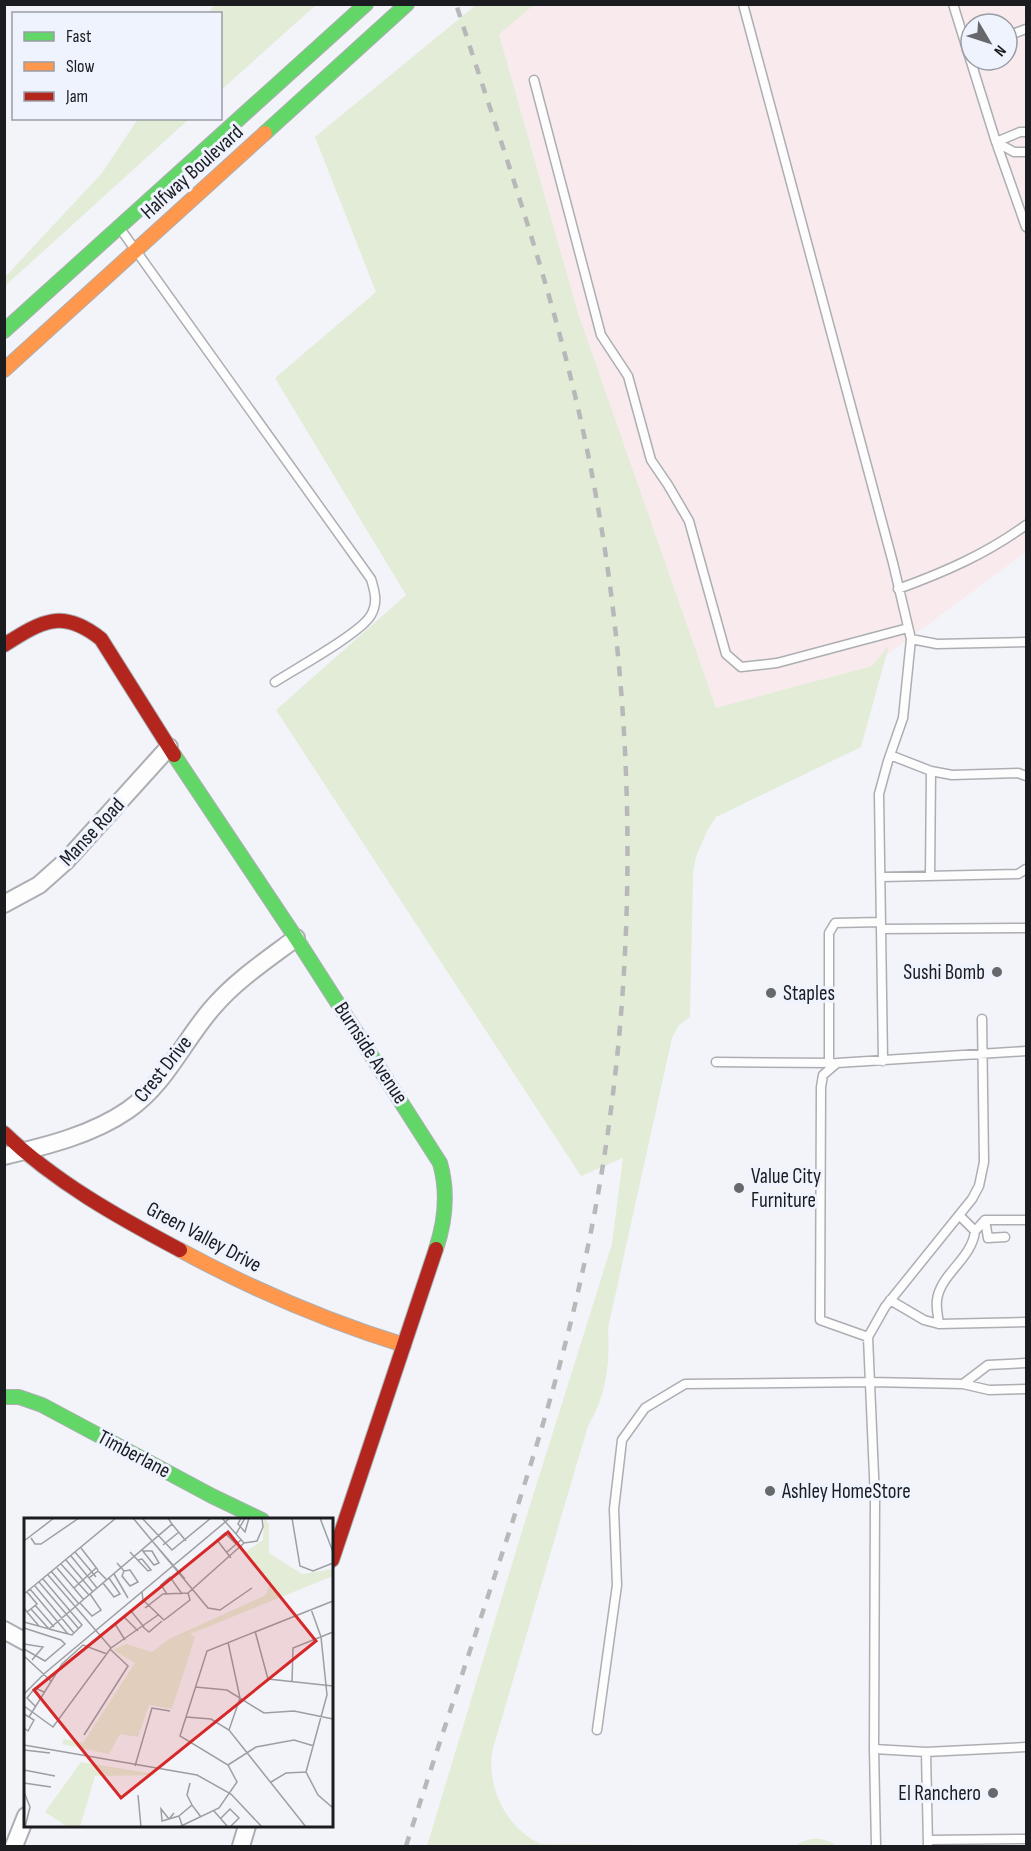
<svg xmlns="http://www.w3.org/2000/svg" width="1031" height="1851" viewBox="0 0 1031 1851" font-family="'Sofia Sans Condensed',sans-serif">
	<rect width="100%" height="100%" fill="#f2f4fa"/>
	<path fill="#f8eaed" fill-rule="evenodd" d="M 534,5 L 1026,5 L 1026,552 L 872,666 L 716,708 L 578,313 L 499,33 ZM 971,24 L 1007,24 L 1007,60 L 971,60 Z"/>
	<path fill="#e3ecd6" d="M 215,4 L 316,4 L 316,5 L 221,90 L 220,14 L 208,13 Z
		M 476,5 L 534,5 L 499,34 L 578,313 L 716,708 L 872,666 L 889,645 L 861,747 L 716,817 L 708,829 L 696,856 L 693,873 L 690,1017 L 679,1025 L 672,1038 L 608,1328 C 610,1362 607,1395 588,1426 L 493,1748 C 485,1785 506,1829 541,1844 L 795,1846 C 810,1837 821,1836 837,1846 L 427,1846 L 522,1531 L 612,1244 L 623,1158 L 581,1176 L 276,710 L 406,595 L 275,378 L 376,292 L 315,137 Z
		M 138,119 L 189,119 L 5,286 L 5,277 L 102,173 Z"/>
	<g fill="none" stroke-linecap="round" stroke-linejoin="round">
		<g stroke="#acaeb2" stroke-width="11">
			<path id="lane" d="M 743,4 L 893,563 L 911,639 L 903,718 L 888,761 L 879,794 L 883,1061
				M 953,4 L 996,142 L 1026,227
				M 1007,36 L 1026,29
				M 534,80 L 601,335 L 628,376 L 651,460 L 668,485 L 689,521 L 726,654 L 741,667 L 777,663 L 908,628
				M 996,142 L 1014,152 L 1026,152
				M 996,142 L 1020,132 L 1026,132
				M 119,227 L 371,579 C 375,592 378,603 371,615 C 361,633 295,669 275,682
				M 898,589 C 945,572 986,554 1026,525
				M 911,639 L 937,644 L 1026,642
				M 890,755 L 931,771 L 952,775 L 1018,773 L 1026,776
				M 930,876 L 931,771
				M 881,877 L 1018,874 L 1026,869
				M 881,929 L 1026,928
				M 716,1062 L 833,1063
				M 829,1063 L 829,933 L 835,923 L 881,922
				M 959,1215 L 975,1231 L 985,1220 L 1026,1220
				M 985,1220 L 988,1238 L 1005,1237
				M 890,1300 L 924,1320 L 939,1324 L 1026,1322
				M 939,1324 C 938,1316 936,1308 937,1300 C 940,1274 972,1259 975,1231
				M 868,1337 L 820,1320 L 821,1087 L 823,1075 L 837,1063 L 1026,1051
				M 963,1384 L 988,1365 L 1026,1363
				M 597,1730 L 617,1585 L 614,1509 L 622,1440 L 645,1408 L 685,1384 L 871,1382 L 963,1384 L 989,1390 L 1026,1389
				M 874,1749 L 926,1752 L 1026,1747
				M 926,1752 L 928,1846
				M 928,1840 L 1026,1839
				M 876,1846 L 874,1749 L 875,1499 L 868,1337 L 885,1307 L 972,1199 L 979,1186 L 984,1162 L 982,1019"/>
		</g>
		<g stroke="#acaeb2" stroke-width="20">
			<path id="street" d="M 4,904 L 39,885 L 66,861 L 169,747
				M 4,1156 C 46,1146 92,1135 128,1110 C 167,1083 184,1039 215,1005 C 238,979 268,959 296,938
				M 4,1630 L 26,1642
				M 14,1846 L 26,1816
				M 241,1846 L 247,1826"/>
		</g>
		<g stroke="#acaeb2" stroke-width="16">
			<path id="fast" d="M 265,133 L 407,4
				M 4,331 L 366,4
				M 174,755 L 296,938 L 440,1163 C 448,1191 445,1222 436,1249
				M 4,1397 L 19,1397 L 42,1405 L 212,1496 L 262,1520"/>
		</g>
		<g stroke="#acaeb2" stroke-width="16">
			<path id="slow" d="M 4,370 L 265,133
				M 180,1250 C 252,1289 326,1321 404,1345"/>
		</g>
		<g stroke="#acaeb2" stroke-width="16">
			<path id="jam" d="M 4,645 C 42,621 62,608 101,639 L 174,755
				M 4,1133 C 55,1182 118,1217 180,1250
				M 332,1560 L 436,1249"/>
		</g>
		<use href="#lane" stroke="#fdfdfe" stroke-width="8"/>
		<use href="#street" stroke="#fdfdfe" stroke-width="16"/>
		<use href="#fast" stroke="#63d668" stroke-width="14"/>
		<use href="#slow" stroke="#ff974d" stroke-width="14"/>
		<use href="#jam" stroke="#b3261e" stroke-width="14"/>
		<path stroke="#b7b8b9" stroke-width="4.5" stroke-dasharray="10 10" stroke-linecap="butt" d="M 406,1846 C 434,1759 463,1672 492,1584 C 526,1482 559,1379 582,1274 C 646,989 642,671 573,387 C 542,258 497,131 456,4"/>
	</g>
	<g fill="#66686c" stroke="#eff3fd" stroke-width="2">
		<circle cx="997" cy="972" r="6"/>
		<circle cx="771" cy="993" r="6"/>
		<circle cx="739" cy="1188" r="6"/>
		<circle cx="770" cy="1491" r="6"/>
		<circle cx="993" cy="1793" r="6"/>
	</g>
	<g text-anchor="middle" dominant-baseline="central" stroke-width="6" stroke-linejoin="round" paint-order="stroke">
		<g font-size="21" fill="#1a1c1f" stroke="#eff3fd">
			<text transform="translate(192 172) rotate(-42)">Halfway Boulevard</text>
			<text transform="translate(92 832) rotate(-47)">Manse Road</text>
			<text transform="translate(371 1053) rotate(57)">Burnside Avenue</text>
			<text transform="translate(163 1069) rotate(-51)">Crest Drive</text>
			<text transform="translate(204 1237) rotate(28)">Green Valley Drive</text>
			<text transform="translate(134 1454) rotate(28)">Timberlane</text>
		</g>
		<g font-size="21" fill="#1a1c1f" stroke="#eff3fd" text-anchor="start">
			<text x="985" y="972" text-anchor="end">Sushi Bomb</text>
			<text x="783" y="993">Staples</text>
			<text x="751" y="1176">Value City<tspan x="751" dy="24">Furniture</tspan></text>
			<text x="782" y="1491">Ashley HomeStore</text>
			<text x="981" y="1793" text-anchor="end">El Ranchero</text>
		</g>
	</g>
	<g transform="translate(24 1518)">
		<rect width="309" height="309" fill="#f2f4fa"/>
		<path d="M 240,0 L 245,6 L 245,35 L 278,56 L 309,51 L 309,58 L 166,116 L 171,119 L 148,191 L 125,187 L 114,219 L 96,216 L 85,236 L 38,226 L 40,221 L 59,225 L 111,145 L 89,132 L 102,126 L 128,134 L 145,121 L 242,77 L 245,66 L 220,35 L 239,22 ZM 57,244 L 137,257 L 71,258 L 56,309 L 44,309 L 21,294 Z" fill="#e3ecd6"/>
		<path fill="none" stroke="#9c9ea2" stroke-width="1.5" d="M 109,0 L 184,90 L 196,92 L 228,70M 118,0 L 148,32 L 187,0M 198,0 L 220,25M 217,0 L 214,6 L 221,14 L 225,0M 268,0 L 276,48 L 289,53 L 309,45M 296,0 L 309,34M 148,6 L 162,23M 212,16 L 221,0M 7,20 L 11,26 L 17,26 L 55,0M 0,23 L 30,0M 129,24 L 161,61M 220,25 L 233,23 L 239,9 L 238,0M 139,27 L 155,14M 57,30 L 74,52M 118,32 L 130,47 L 135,45 L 128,33 L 119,33M 51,34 L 72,59M 106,34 L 124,53 L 127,52 L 118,41 L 114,42M 203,34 L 217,22M 47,38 L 65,60M 207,40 L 193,22 L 201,15 L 212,26M 42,42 L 69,74M 93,45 L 100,53 L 106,52 L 114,64 L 106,68 L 98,58 L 100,53M 37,46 L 65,77M 33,50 L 60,82M 27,53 L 55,86M 90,56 L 104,80M 24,57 L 87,130M 15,64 L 55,111M 79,65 L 90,79 L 96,76 L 85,60M 11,68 L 50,115M 50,70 L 72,50M 73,70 L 65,60 L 74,53 L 83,62M 6,71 L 44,116M 118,74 L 119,82 L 140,102 L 166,82 L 164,75M 0,76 L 92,0M 143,76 L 137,67 L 146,59 L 158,76M 56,85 L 68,98 L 77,92 L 66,76M 11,87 L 30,109M 0,90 L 3,94 L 13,86 L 3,74M 121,90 L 139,76 L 164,75 L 220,25M 7,91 L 25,111 L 48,117 L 58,107 L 19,61M 287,91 L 297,119 L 303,177 L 282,254 L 294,277 L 309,290M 107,93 L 120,109M 3,94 L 15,108M 0,104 L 25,111 L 148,6 L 144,0M 119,109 L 125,114 L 138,103M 0,110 L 37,122 L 41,126 L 21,143 L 0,131M 231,113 L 244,161 L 309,168M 101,122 L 91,106 L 100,99 L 114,113M 204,124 L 216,180 L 205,212M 0,126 L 19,129 L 8,142M 0,138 L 27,163M 268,165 L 269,130 L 309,114M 171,169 L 203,172 L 240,195 L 270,193 L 309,201M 0,176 L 21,155 L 206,0M 0,188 L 29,209 L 87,130 L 134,97M 11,188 L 3,180 L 11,170 L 20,174M 0,196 L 10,202 L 4,213 L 0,210M 5,199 L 38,146 L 59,127 L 83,136M 162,199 L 187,201 L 205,212 L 282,309M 60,217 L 104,148 L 86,131M 0,227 L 173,257 L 207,276 L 238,309M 0,232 L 26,235M 204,247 L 232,229 L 270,222 L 290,228M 111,248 L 128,190 L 146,193M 0,252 L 31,258M 247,264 L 262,255 L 282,254M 0,265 L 27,269M 166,265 L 163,277 L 168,287M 0,274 L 6,289 L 1,309M 114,277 L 117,309M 190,293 L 204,309M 150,295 L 145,301 L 137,291 L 138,303 L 155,298M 197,300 L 206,291 L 215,300 L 206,309M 158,307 L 155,298 L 168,287 L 177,299M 155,309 L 195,290 L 213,264 L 204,247 L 156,218 L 183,133 L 309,83"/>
		<path fill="#d62828" fill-opacity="0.15" stroke="#d62828" stroke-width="3" d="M 204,14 L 292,123 L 97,280 L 10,172 Z"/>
		<rect width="309" height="309" fill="none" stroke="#1a1c1f" stroke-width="3"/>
	</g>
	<rect width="1031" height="1851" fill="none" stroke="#1a1c1f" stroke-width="12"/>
	<rect x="12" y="12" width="210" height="108" fill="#eff3fd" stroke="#9a9da4" stroke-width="1.5"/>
	<rect x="24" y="32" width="30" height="9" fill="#63d668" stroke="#9a9da4" stroke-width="1.5"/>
	<text x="66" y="42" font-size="18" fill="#1a1c1f">Fast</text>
	<rect x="24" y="62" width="30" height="9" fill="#ff974d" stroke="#9a9da4" stroke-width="1.5"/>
	<text x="66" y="72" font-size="18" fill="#1a1c1f">Slow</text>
	<rect x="24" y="92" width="30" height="9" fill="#b3261e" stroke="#9a9da4" stroke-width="1.5"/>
	<text x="66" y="102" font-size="18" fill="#1a1c1f">Jam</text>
	<g transform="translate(989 42) rotate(129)"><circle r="28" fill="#eff3fd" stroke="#9a9da4" stroke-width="1.5"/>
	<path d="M0-4.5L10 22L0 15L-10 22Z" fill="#66686c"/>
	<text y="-9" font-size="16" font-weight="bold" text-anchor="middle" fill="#1a1c1f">N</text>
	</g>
</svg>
